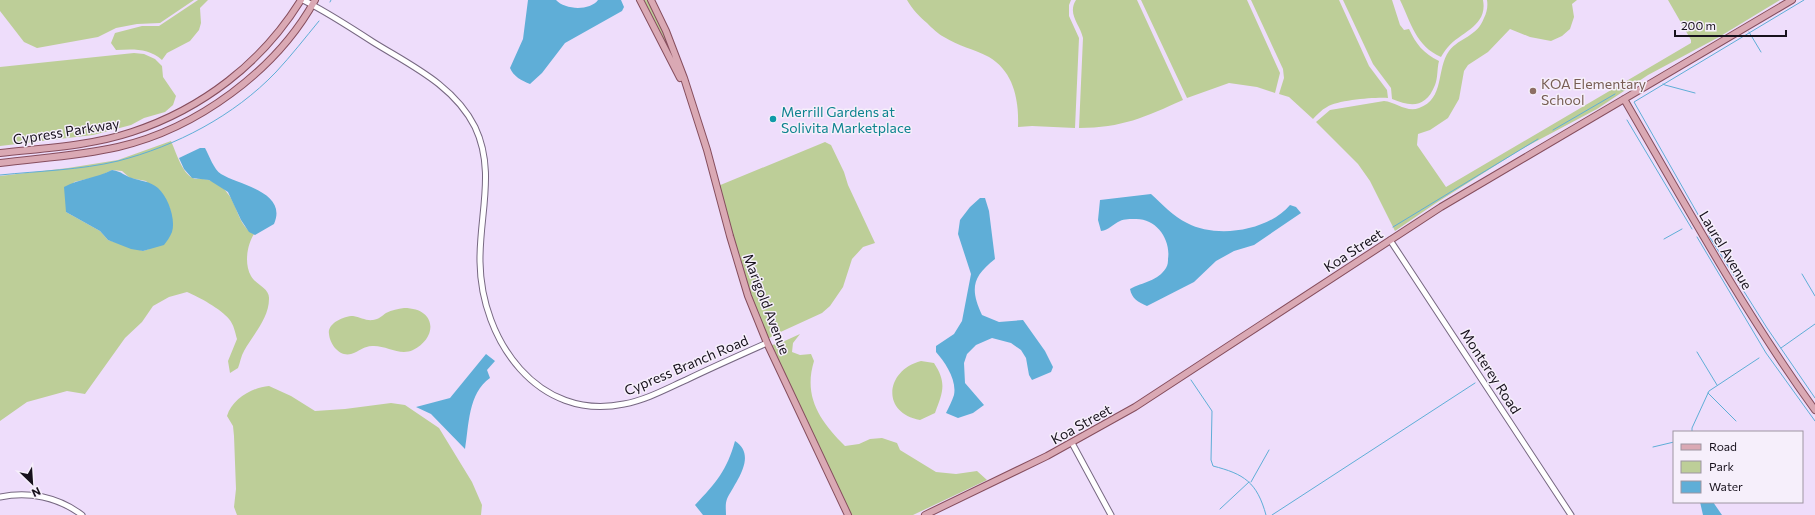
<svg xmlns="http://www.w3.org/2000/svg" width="1815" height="515" viewBox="0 0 1815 515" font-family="Commissioner,sans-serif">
	<rect width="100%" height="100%" fill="#eeddfb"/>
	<path fill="#bdce98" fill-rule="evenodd" d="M 0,0 L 194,0 L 160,23 L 137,24 L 116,28 L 98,37 L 37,48 L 24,42 L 0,11 Z
		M 198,0 L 208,0 L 200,8 L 201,23 L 199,30 L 190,41 L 167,53 L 162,60 C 149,48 133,49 116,50 L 111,43 L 115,33 L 142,26 L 159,26 Z
		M 642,0 L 648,0 L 664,32 L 676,63 Z
		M 907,0 L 1071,0 L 1069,5 L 1069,16 L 1079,38 L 1075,128 L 1032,126 L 1018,127 C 1019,100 1014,72 989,57 C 974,49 958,46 944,37 C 938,34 932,28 927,23 C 920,17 912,9 907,0 Z
		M 1076,0 L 1137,0 L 1183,100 C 1145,117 1122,128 1079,128 L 1083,38 C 1080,24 1067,14 1076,0 Z
		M 1141,0 L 1247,0 L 1280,73 L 1275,93 L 1257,87 L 1229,83 L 1187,98 Z
		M 1251,0 L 1339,0 L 1369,66 L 1387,90 L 1388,98 C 1375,97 1338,100 1327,107 C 1321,110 1317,115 1313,119 L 1289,97 L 1279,94 L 1284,78 L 1283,69 Z
		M 1343,0 L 1392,0 L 1400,25 L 1404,30 L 1409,29 C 1416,44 1423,53 1439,61 C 1437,68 1438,78 1435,85 C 1426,108 1411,107 1392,99 L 1391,88 L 1373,64 Z
		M 1400,0 L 1483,0 C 1488,26 1461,32 1448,47 C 1445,50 1443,54 1441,57 C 1416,46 1411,23 1400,0 Z
		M 1487,0 L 1577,0 L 1572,4 L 1574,17 L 1570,29 L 1562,36 L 1551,41 L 1530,37 L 1510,29 L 1488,52 L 1468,65 L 1464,71 L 1459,99 L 1448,118 L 1430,130 L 1418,134 L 1417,145 L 1446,187 L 1691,43 L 1691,40 L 1668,0 L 1780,0 L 1719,37 L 1648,75 L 1597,109 L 1520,150 L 1436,203 L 1395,231 L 1370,181 L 1358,164 L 1316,122 L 1330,110 L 1384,101 C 1396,102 1407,113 1419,108 C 1445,99 1436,69 1449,51 C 1460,37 1477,37 1484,18 C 1487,12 1488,6 1487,0 Z
		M 134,53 L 144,54 L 155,59 L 162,66 L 163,77 L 176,96 L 173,105 L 165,112 L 144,118 L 131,125 L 93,135 L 0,146 L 0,67 Z
		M 171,141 C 176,152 182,173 193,178 C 196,180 199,178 202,179 C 212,179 223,186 228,194 C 238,206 238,226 254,234 C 247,245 244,264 251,276 C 255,284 270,288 269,299 C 269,318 253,335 244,351 C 241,356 240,363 238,368 L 230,373 L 228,361 L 237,339 C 235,332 234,325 229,319 C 221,309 199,297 187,292 L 169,297 L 153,306 L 142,322 L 125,338 L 85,394 L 67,391 L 27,402 L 0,421 L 0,176 L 68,168 L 118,160 ZM 112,170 L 122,171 L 130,178 L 146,181 L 170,208 L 172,230 L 149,249 L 143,251 L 108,240 L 100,231 L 66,212 L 66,203 L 74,182 L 100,176 Z
		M 825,142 L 831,145 L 844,172 L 848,185 L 875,243 L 863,247 L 852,259 L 843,287 L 830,306 L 822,313 L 774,335 L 768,339 L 746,284 L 718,186 Z
		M 404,308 C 437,308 438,338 413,350 C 400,356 387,346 374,346 C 365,345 360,351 351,354 C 340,357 330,345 329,334 C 327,324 343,316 353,316 C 360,317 366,321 373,320 C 379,319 382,316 386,313 C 392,310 398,309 404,308 Z
		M 800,334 L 793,343 L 792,352 L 800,355 L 811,354 L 814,361 C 803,397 820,421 845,446 L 859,444 L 870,439 L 882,438 L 897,443 L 900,450 L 936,472 L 956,474 L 977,471 L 987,480 L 913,515 L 851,515 L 771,345 L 778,344 Z
		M 921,361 L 934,363 C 947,383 943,392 935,413 L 920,420 C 880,412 886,370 921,361 Z
		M 269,386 L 291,396 L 315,411 L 345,409 L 391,403 L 405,405 L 439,428 L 472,482 L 482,505 L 481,515 L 237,515 L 234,507 L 236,489 L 234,436 L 233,426 L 227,416 C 232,399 253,387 269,386 Z"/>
	<path fill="#5faed7" d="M 528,0 L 556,0 C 565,10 590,11 598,0 L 621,0 L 624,7 L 622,11 L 565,43 L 542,73 L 530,84 C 522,81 513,76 510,68 L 523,39 Z
		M 200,148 L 205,148 C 209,155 214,170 221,174 C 239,185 288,192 274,224 L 255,235 L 249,232 L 241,220 L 228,192 L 209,180 L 192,178 L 184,169 L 179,158 Z
		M 112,170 C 123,172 123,175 132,178 C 140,181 150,181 158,188 C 168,197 176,219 172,232 C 170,237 167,241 164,245 L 143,251 L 131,249 L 108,240 L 100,231 L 66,212 L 64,187 C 79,179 96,178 112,170 Z
		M 1151,194 C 1162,204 1173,216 1187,223 C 1217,239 1268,231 1290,205 L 1296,207 L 1301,213 L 1254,245 L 1234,251 L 1216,261 L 1194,282 L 1147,306 C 1138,302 1132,299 1130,289 C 1143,282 1158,281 1166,268 C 1168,265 1168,261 1168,259 C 1171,239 1156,218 1135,219 C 1131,219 1124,219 1120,221 C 1113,224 1109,230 1101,231 L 1098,220 L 1100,200 Z
		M 980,198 L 985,198 L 989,211 L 995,259 C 972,277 970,289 982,315 L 999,322 L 1023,320 L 1045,351 L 1053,367 L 1051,372 L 1032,380 L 1029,375 L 1026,358 L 1021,350 L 1011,343 L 992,338 L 976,345 L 967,354 L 964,363 L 965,383 L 984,405 L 973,413 L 958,418 L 946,413 C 949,407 952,401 954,395 C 957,380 945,362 936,352 L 936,346 L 954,334 L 962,321 L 971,274 L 958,234 L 960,220 L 970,207 Z
		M 486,354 L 495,361 L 487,370 L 490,378 C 468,393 469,426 465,449 L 431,414 L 416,407 L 450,398 Z
		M 735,441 C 758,456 735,482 727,499 C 725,504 726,510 726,515 L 703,515 L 695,505 C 716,483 727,470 735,441 Z
		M 1700,502 L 1713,502 L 1722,515 L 1703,515 Z"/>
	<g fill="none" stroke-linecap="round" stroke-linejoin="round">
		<path stroke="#5faed7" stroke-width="1" d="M 330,2 L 331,0
			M 1749,32 L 1761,52
			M 1663,84 L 1665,85 L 1695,93
			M 1622,90 L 1630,85
			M 1627,120 L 1692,229
			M 1553,130 L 1615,94
			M 0,175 C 38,171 81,170 118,161 C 176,146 234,116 276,72 C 291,56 305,38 319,21
			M 1704,225 L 1634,102 L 1804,0
			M 1393,227 L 1538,139
			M 1709,236 L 1767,328 L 1815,398
			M 1697,237 L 1766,353 L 1815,421
			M 1664,239 L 1682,229
			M 1802,274 L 1815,296
			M 1781,348 L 1815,324
			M 1697,352 L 1717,385
			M 1191,380 L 1212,411 L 1211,460 L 1213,466 C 1244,474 1257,482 1266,515
			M 1708,393 L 1736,421
			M 1692,432 L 1692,428 L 1709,391 L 1759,358
			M 1653,447 L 1674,442
			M 1251,482 L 1269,450
			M 1220,509 L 1249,482
			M 1272,515 L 1475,383"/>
		<g stroke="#776882" stroke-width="7">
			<path id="minor" d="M 303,0 C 327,12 350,27 373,42 C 410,65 454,85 475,127 C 496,171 479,216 480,262 C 481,340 538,422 624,404 C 646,400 666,389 686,380 C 713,367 740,355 767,343
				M 1390,240 L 1571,515
				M 1072,443 L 1111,515
				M 0,497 C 29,491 58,497 82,515"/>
		</g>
		<g stroke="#864e5e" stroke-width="8">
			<path id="major" d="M 640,0 L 680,78
				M 651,0 L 666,31 L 684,78 L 707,150 L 730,236 L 748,296 L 767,343 L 848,515
				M 1624,99 C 1685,204 1744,312 1815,410
				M 0,153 C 44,148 90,146 132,132 C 202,109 262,63 301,0
				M 0,163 C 39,158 79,156 118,147 C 196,129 276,71 315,0
				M 925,515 L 1047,456 L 1135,407 L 1441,207 L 1792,0"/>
		</g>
		<use href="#minor" stroke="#fff" stroke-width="5"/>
		<use href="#major" stroke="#daa9b4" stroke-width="6"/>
	</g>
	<circle fill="#8d6e63" stroke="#f6effb" stroke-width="1.5" cx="1533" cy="91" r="4"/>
	<circle fill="#0f9aa8" stroke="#f6effb" stroke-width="1.5" cx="773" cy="119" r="4"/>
	<g text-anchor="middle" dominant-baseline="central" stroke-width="3" stroke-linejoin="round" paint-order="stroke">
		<g font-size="14" fill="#785e54" stroke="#f6effb" text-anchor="start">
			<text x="1541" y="83">KOA Elementary<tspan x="1541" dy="16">School</tspan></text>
		</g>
		<g font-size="14" fill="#0d838f" stroke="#f6effb" text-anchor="start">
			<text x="781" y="111">Merrill Gardens at<tspan x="781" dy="16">Solivita Marketplace</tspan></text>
		</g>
		<g font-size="14" fill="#17111c" stroke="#f6effb">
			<text transform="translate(66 131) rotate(-9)">Cypress Parkway</text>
			<text transform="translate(1353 250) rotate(-33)">Koa Street</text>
			<text transform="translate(1726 250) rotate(59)">Laurel Avenue</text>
			<text transform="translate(767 304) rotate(69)">Marigold Avenue</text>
			<text transform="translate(686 365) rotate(-23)">Cypress Branch Road</text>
			<text transform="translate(1491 371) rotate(57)">Monterey Road</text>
			<text transform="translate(1081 424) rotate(-29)">Koa Street</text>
		</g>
	</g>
	<rect x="1673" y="431" width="130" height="72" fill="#f6effb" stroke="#9d96a2"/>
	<rect x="1681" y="444" width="20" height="6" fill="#daa9b4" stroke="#9d96a2"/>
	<text x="1709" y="451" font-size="12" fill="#17111c">Road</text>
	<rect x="1681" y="461" width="20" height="12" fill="#bdce98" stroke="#9d96a2"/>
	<text x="1709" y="471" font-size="12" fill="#17111c">Park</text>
	<rect x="1681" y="481" width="20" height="12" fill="#5faed7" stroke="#9d96a2"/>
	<text x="1709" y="491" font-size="12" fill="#17111c">Water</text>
	<g transform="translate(32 483) rotate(155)" stroke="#f6effb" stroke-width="3" paint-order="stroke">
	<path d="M0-3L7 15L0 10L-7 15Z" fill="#17111c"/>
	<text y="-6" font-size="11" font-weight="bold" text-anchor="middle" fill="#17111c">N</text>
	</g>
	<path d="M1675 30v6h111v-6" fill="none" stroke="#17111c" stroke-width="2"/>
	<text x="1681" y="30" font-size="12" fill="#17111c" stroke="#f6effb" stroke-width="3" paint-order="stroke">200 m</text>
</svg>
